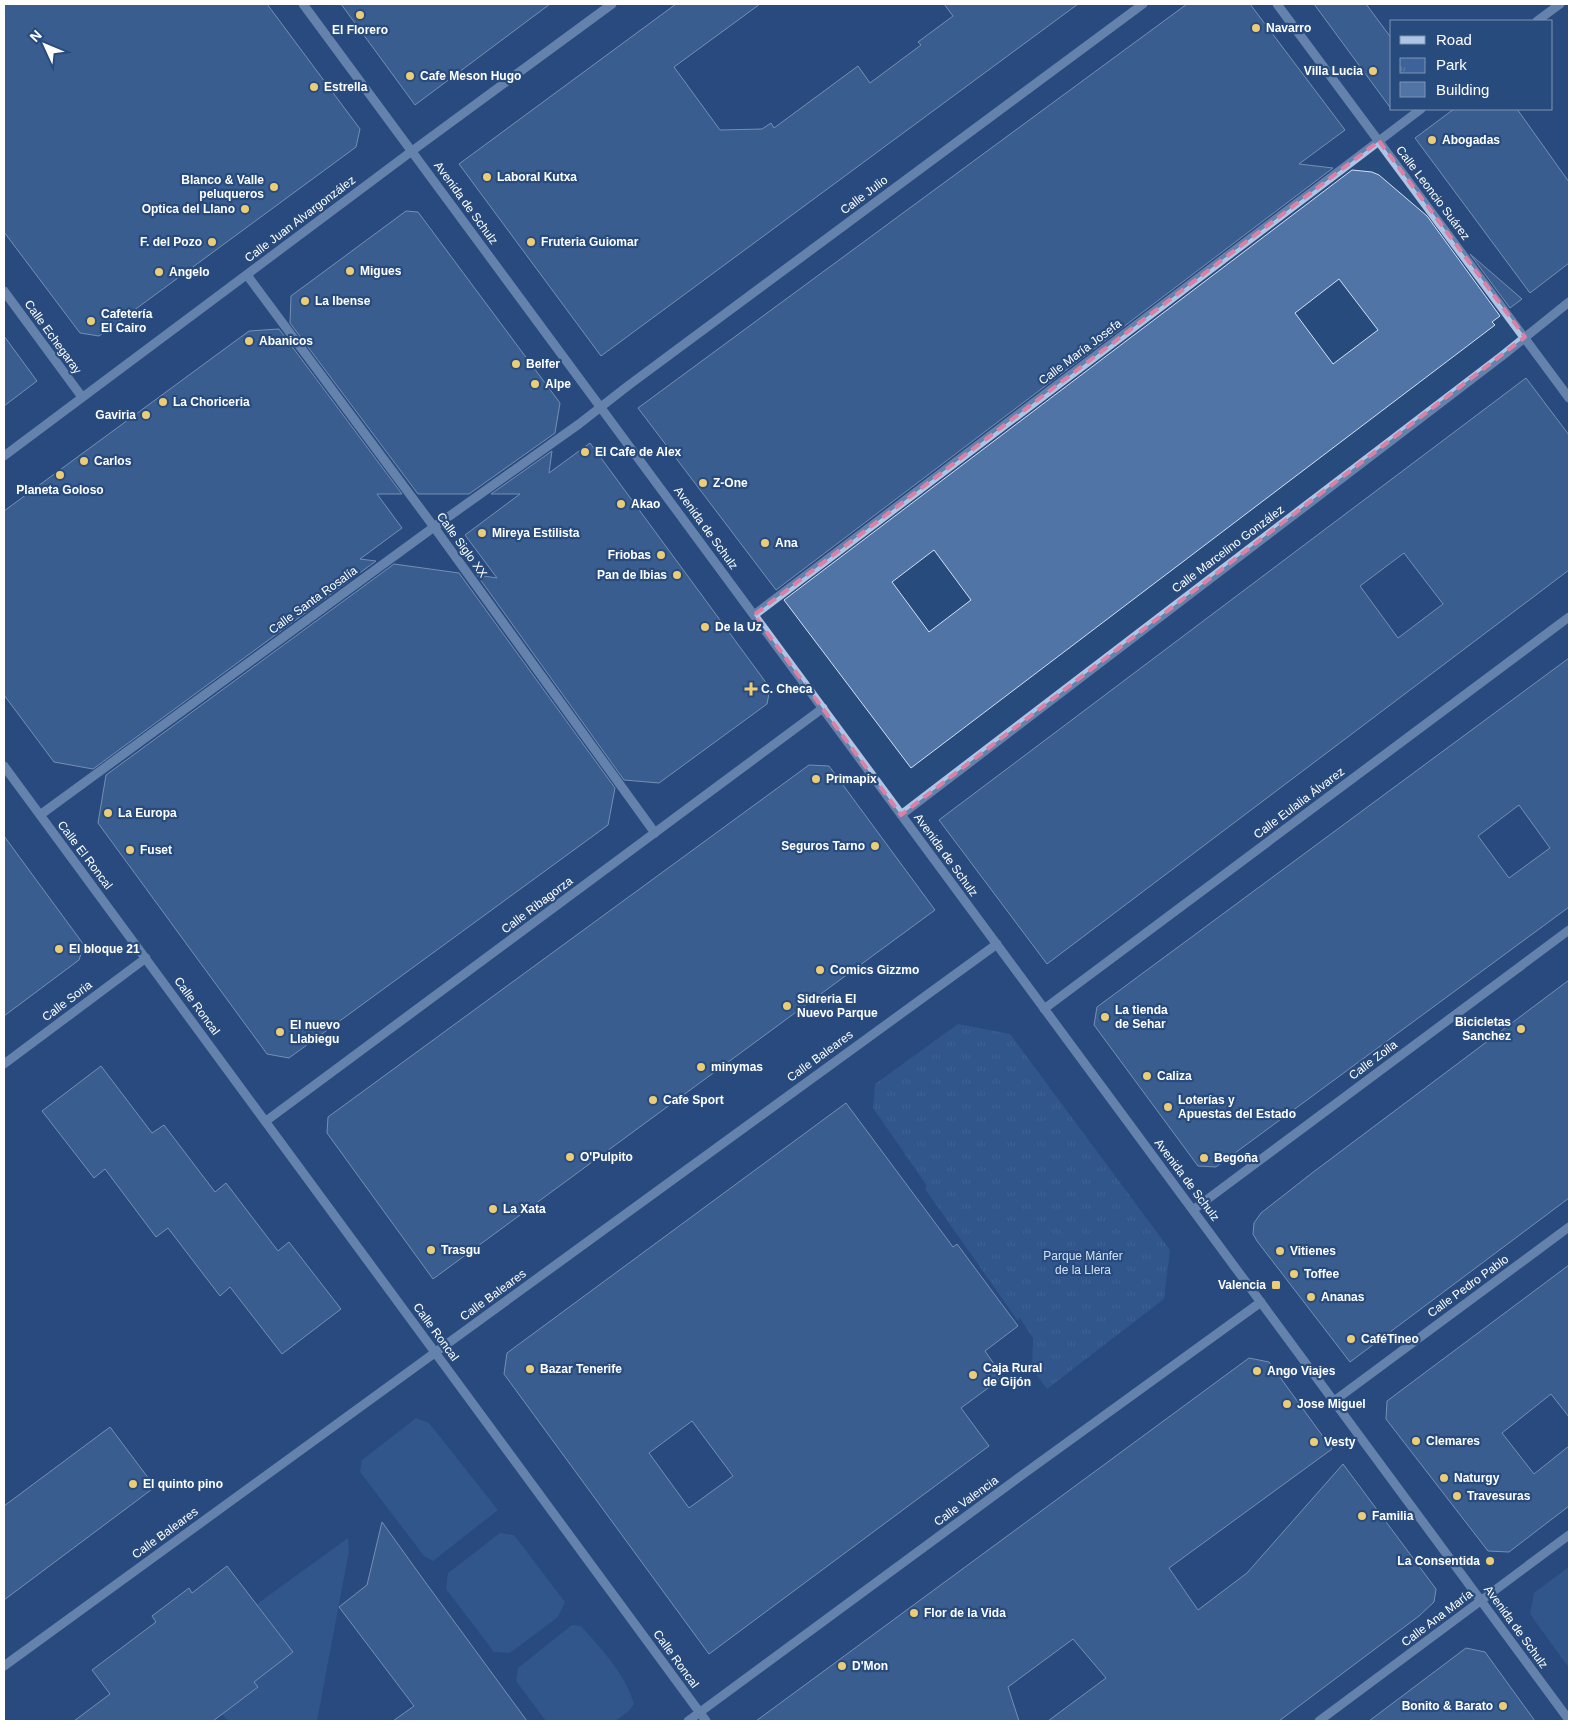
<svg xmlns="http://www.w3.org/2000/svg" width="1573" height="1725" viewBox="0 0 1573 1725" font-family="Helvetica,sans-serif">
	<defs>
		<pattern id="park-tufts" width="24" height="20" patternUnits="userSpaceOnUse" patternTransform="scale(1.25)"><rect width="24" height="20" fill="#3c649b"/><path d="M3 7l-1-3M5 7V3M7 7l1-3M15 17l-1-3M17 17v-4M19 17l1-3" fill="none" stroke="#597baa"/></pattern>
	</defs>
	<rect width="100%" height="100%" fill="#284b7e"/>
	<path fill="#3c649b" d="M 416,1418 L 429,1423 L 498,1510 L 433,1561 L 424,1556 L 360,1472 L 362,1460 Z
		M 500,1533 L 514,1535 L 565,1602 L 558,1617 L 510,1653 L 494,1652 L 446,1589 L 448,1573 Z
		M 348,1538 L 349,1551 L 317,1721 L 228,1721 L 222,1714 L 258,1687 L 254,1682 L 293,1652 L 257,1604 Z
		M 1569,1567 L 1569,1668 L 1530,1614 L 1534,1593 Z
		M 572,1625 L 581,1626 C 601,1649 625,1673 634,1704 L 629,1711 L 615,1721 L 546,1721 L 516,1681 L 518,1668 Z"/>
	<path fill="url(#park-tufts)" d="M 958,1024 L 1010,1034 L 1170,1250 L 1164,1299 L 1047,1389 L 1032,1369 L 1033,1338 L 1019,1317 L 1018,1321 L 925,1189 L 927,1186 L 873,1108 L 875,1084 Z"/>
	<path fill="#5174a6" stroke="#d1e0f4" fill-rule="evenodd" d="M 4,4 L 267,4 L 360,129 L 356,147 L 99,336 L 80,333 L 4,232 Z
		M 341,4 L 550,4 L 415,105 Z
		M 676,4 L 760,4 L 674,67 L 720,130 L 762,129 L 771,123 L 774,128 L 858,66 L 870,83 L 921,45 L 918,42 L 953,16 L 944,4 L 1078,4 L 601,356 L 459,164 Z
		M 1187,4 L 1250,4 L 1345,130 L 1299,164 L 1333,168 L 776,590 L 638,408 Z
		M 1314,4 L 1366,4 L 1392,39 L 1392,110 Z
		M 1454,109 L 1517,109 L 1569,182 L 1569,263 L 1530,293 L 1415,138 Z
		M 1352,170 L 1372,172 L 1379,175 L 1427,216 L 1500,316 L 1492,322 L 1495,325 L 911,768 L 784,600 ZM 1339,279 L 1378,330 L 1333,364 L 1295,313 ZM 934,550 L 971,600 L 929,632 L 892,582 Z
		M 406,211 L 418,212 L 560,403 L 555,433 L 469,494 L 418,494 L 290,323 L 291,296 Z
		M 1470,254 L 1522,299 L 1510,308 Z
		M 279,329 L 402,494 L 377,494 L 402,528 L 360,559 L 376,561 L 93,769 L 54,762 L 4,695 L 4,511 L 249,331 Z
		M 4,336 L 37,381 L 4,406 Z
		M 1526,378 L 1569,435 L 1569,570 L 1047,964 L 939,820 ZM 1404,553 L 1443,604 L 1398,638 L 1360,586 Z
		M 590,443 L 770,688 L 767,704 L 659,783 L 624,780 L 477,575 L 497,578 L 465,535 L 520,494 L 491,494 L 552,451 L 549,473 Z
		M 394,564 L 459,573 L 615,788 L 608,825 L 289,1058 L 267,1054 L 98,823 L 106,775 Z
		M 1569,658 L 1569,907 L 1216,1167 L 1198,1166 L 1094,1025 L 1097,1007 ZM 1519,805 L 1550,848 L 1509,878 L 1478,836 Z
		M 809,765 L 829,766 L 935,910 L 433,1279 L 327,1133 L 328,1117 Z
		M 4,836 L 84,945 L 79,960 L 4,1016 Z
		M 1569,980 L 1569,1198 L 1350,1362 L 1257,1241 L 1253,1234 L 1254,1223 L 1261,1213 L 1312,1173 Z
		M 101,1066 L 152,1133 L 164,1125 L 215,1192 L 226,1183 L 278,1251 L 289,1242 L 341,1309 L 282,1354 L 230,1287 L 220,1296 L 168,1228 L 156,1237 L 105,1169 L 94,1178 L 42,1111 Z
		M 846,1103 L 953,1247 L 957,1244 L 1018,1326 L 985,1351 L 1003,1377 L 961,1408 L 989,1446 L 709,1654 L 504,1374 L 507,1353 ZM 692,1421 L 733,1476 L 689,1508 L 649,1453 Z
		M 1569,1265 L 1569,1417 L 1551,1394 L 1502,1433 L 1534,1474 L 1569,1446 L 1569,1506 L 1509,1552 L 1488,1551 L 1386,1419 L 1387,1401 Z
		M 1249,1358 L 1269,1362 L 1332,1449 L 1169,1568 L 1198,1610 L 1247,1573 L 1343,1464 L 1436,1589 L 1434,1602 L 1419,1616 L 1279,1721 L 1048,1721 L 1106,1678 L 1073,1639 L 1008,1687 L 1019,1721 L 756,1721 Z
		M 110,1427 L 155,1487 L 4,1600 L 4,1506 Z
		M 382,1522 L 423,1579 L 527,1721 L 393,1721 L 414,1706 L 339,1607 L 367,1585 Z
		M 227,1566 L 293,1652 L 254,1682 L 258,1687 L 213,1721 L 74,1721 L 110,1694 L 92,1670 L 156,1622 L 152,1616 L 189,1588 L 192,1593 Z
		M 1466,1648 L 1485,1652 L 1535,1721 L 1369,1721 Z"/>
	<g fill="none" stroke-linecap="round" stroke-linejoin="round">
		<path stroke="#aec5e5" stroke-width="9" d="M 303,4 L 1569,1720
			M 1277,4 L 1569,398
			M 1537,21 L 1560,4
			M 247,275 L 434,527 L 655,833
			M 4,291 L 82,397
			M 4,456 L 412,151 L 612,4
			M 754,615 L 1421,109
			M 4,766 L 706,1721
			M 40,815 L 434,527 L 579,424 L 629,385 L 1143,4
			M 901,815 L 1502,356 L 1569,302
			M 1044,1009 L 1569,617
			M 4,1064 L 146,958
			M 266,1121 L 823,708
			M 1193,1210 L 1569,930
			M 1334,1401 L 1569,1227
			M 4,1666 L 997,944
			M 688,1721 L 1018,1478 L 1261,1302
			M 1319,1721 L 1569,1535"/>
	</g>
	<path d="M0 0H1573V1725H0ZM 1379,141 L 1525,337 L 901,815 L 754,615 Z" fill="#284b7e" fill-opacity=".55" fill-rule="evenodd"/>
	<path fill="none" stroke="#dd80a5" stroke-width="4" stroke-dasharray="10 6" stroke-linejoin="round" d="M 1379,141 L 1525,337 L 901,815 L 754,615 Z"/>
	<g fill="#eccd75" stroke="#284b7e" stroke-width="2">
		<circle cx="360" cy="15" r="5"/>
		<circle cx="1256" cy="28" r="5"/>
		<circle cx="1373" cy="71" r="5"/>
		<circle cx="410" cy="76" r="5"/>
		<circle cx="314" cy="87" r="5"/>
		<circle cx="1432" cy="140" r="5"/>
		<circle cx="487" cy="177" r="5"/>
		<circle cx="274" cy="187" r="5"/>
		<circle cx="245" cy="209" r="5"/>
		<circle cx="212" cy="242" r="5"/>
		<circle cx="531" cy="242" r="5"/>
		<circle cx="350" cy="271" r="5"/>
		<circle cx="159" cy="272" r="5"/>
		<circle cx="305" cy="301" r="5"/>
		<circle cx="91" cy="321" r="5"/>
		<circle cx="249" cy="341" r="5"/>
		<circle cx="516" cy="364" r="5"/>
		<circle cx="535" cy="384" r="5"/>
		<circle cx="163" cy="402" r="5"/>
		<circle cx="146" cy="415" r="5"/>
		<circle cx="585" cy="452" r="5"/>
		<circle cx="84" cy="461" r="5"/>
		<circle cx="60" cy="475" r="5"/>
		<circle cx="703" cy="483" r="5"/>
		<circle cx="621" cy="504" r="5"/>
		<circle cx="482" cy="533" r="5"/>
		<circle cx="765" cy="543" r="5"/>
		<circle cx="661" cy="555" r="5"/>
		<circle cx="677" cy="575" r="5"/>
		<circle cx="705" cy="627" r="5"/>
		<path d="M748.5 681.5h5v5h5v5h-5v5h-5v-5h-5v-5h5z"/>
		<circle cx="816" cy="779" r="5"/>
		<circle cx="108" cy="813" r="5"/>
		<circle cx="875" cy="846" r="5"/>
		<circle cx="130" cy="850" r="5"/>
		<circle cx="59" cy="949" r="5"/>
		<circle cx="820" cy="970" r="5"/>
		<circle cx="787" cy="1006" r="5"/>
		<circle cx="1105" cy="1017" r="5"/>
		<circle cx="1521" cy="1029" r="5"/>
		<circle cx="280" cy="1032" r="5"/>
		<circle cx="701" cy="1067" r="5"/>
		<circle cx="1147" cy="1076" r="5"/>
		<circle cx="653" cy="1100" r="5"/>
		<circle cx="1168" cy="1107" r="5"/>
		<circle cx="570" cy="1157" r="5"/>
		<circle cx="1204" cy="1158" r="5"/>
		<circle cx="493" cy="1209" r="5"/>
		<circle cx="431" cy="1250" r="5"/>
		<circle cx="1280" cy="1251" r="5"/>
		<circle cx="1294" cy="1274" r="5"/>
		<rect x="1271" y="1280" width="10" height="10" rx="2.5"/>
		<circle cx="1311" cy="1297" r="5"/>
		<circle cx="1351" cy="1339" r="5"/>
		<circle cx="530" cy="1369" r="5"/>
		<circle cx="1257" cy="1371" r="5"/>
		<circle cx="973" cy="1375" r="5"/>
		<circle cx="1287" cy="1404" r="5"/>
		<circle cx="1416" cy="1441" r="5"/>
		<circle cx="1314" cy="1442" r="5"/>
		<circle cx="1444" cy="1478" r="5"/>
		<circle cx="133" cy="1484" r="5"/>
		<circle cx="1457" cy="1496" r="5"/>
		<circle cx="1362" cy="1516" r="5"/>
		<circle cx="1490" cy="1561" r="5"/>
		<circle cx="914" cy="1613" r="5"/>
		<circle cx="842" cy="1666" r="5"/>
		<circle cx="1503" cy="1706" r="5"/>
	</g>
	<g text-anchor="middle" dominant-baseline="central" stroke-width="4.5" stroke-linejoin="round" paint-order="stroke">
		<g font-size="12" font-weight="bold" fill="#fff" stroke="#284b7e" text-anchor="start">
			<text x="1266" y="28">Navarro</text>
			<text x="360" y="30" text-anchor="middle">El Florero</text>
			<text x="1363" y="71" text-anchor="end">Villa Lucia</text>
			<text x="420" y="76">Cafe Meson Hugo</text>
			<text x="324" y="87">Estrella</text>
			<text x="1442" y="140">Abogadas</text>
			<text x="497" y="177">Laboral Kutxa</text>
			<text x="264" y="180" text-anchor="end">Blanco &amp; Valle<tspan x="264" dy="14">peluqueros</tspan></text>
			<text x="235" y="209" text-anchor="end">Optica del Llano</text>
			<text x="202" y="242" text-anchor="end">F. del Pozo</text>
			<text x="541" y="242">Fruteria Guiomar</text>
			<text x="360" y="271">Migues</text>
			<text x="169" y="272">Angelo</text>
			<text x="315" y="301">La Ibense</text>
			<text x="101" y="314">Cafetería<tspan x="101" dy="14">El Cairo</tspan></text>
			<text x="259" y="341">Abanicos</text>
			<text x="526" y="364">Belfer</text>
			<text x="545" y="384">Alpe</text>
			<text x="173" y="402">La Choriceria</text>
			<text x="136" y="415" text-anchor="end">Gaviria</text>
			<text x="595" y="452">El Cafe de Alex</text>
			<text x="94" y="461">Carlos</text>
			<text x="713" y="483">Z-One</text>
			<text x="60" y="490" text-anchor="middle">Planeta Goloso</text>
			<text x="631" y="504">Akao</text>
			<text x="492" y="533">Mireya Estilista</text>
			<text x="775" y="543">Ana</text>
			<text x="651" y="555" text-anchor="end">Friobas</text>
			<text x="667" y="575" text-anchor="end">Pan de Ibias</text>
			<text x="715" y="627">De la Uz</text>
			<text x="761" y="689">C. Checa</text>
			<text x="826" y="779">Primapix</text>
			<text x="118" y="813">La Europa</text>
			<text x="865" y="846" text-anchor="end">Seguros Tarno</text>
			<text x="140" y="850">Fuset</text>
			<text x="69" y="949">El bloque 21</text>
			<text x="830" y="970">Comics Gizzmo</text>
			<text x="797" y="999">Sidreria El<tspan x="797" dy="14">Nuevo Parque</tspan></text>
			<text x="1115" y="1010">La tienda<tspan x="1115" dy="14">de Sehar</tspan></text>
			<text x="1511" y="1022" text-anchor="end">Bicicletas<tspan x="1511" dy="14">Sanchez</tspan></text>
			<text x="290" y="1025">El nuevo<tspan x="290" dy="14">Llabiegu</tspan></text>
			<text x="711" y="1067">minymas</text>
			<text x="1157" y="1076">Caliza</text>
			<text x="663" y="1100">Cafe Sport</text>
			<text x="1178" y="1100">Loterías y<tspan x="1178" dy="14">Apuestas del Estado</tspan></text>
			<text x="580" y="1157">O'Pulpito</text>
			<text x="1214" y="1158">Begoña</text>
			<text x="503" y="1209">La Xata</text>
			<text x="441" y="1250">Trasgu</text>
			<text x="1290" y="1251">Vitienes</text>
			<text x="1304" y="1274">Toffee</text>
			<text x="1266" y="1285" text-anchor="end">Valencia</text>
			<text x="1321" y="1297">Ananas</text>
			<text x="1361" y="1339">CaféTineo</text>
			<text x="983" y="1368">Caja Rural<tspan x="983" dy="14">de Gijón</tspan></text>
			<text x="540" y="1369">Bazar Tenerife</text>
			<text x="1267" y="1371">Ango Viajes</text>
			<text x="1297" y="1404">Jose Miguel</text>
			<text x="1426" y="1441">Clemares</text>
			<text x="1324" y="1442">Vesty</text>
			<text x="1454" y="1478">Naturgy</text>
			<text x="143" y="1484">El quinto pino</text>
			<text x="1467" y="1496">Travesuras</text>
			<text x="1372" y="1516">Familia</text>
			<text x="1480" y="1561" text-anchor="end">La Consentida</text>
			<text x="924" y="1613">Flor de la Vida</text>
			<text x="852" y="1666">D'Mon</text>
			<text x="1493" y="1706" text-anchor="end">Bonito &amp; Barato</text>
		</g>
		<g font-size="12" fill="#fff" stroke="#284b7e">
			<text transform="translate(1433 193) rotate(53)">Calle Leoncio Suárez</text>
			<text transform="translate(864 195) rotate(-37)">Calle Julio</text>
			<text transform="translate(466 203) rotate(54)">Avenida de Schulz</text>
			<text transform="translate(300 219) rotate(-37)">Calle Juan Alvargonzález</text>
			<text transform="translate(53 337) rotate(54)">Calle Echegaray</text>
			<text transform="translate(1080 352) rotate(-37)">Calle María Josefa</text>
			<text transform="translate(706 528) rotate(54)">Avenida de Schulz</text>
			<text transform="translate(462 545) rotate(54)">Calle Siglo XX</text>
			<text transform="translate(1228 549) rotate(-37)">Calle Marcelino González</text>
			<text transform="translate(313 600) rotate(-36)">Calle Santa Rosalía</text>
			<text transform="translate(1299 803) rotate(-37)">Calle Eulalia Álvarez</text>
			<text transform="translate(85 855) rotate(53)">Calle El Roncal</text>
			<text transform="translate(946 855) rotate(54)">Avenida de Schulz</text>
			<text transform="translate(537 905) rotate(-37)">Calle Ribagorza</text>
			<text transform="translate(67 1001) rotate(-37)">Calle Soria</text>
			<text transform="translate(197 1006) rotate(54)">Calle Roncal</text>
			<text transform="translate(820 1056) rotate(-36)">Calle Baleares</text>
			<text transform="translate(1373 1060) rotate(-37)">Calle Zoila</text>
			<text transform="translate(1187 1180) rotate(53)">Avenida de Schulz</text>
			<text transform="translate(1468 1286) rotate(-36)">Calle Pedro Pablo</text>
			<text transform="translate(493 1295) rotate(-36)">Calle Baleares</text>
			<text transform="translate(436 1332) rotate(54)">Calle Roncal</text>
			<text transform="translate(966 1501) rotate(-36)">Calle Valencia</text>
			<text transform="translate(165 1533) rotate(-36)">Calle Baleares</text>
			<text transform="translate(1437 1618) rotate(-37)">Calle Ana María</text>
			<text transform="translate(1516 1627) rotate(54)">Avenida de Schulz</text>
			<text transform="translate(676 1659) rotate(54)">Calle Roncal</text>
		</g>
		<g font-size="12" fill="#d1e0f4" stroke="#284b7e">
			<text x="1083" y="1256">Parque Mánfer<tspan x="1083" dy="14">de la Llera</tspan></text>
		</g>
	</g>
	<rect width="1573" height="1725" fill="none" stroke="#ffffff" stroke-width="10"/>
	<rect x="1390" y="20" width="162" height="90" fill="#284b7e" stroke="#7e93b2"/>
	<rect x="1400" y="36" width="25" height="8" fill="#aec5e5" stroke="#7e93b2"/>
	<text x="1436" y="45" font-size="15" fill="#ffffff">Road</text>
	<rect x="1400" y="58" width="25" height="15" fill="url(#park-tufts)" stroke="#7e93b2"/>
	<text x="1436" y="70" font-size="15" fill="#ffffff">Park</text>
	<rect x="1400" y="82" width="25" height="15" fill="#5174a6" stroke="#7e93b2"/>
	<text x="1436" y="95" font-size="15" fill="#ffffff">Building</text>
	<g transform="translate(45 45) rotate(314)" stroke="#284b7e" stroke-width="4" paint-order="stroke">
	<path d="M0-4L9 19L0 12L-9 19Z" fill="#ffffff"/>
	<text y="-8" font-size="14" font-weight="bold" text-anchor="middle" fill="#ffffff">N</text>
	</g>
</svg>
